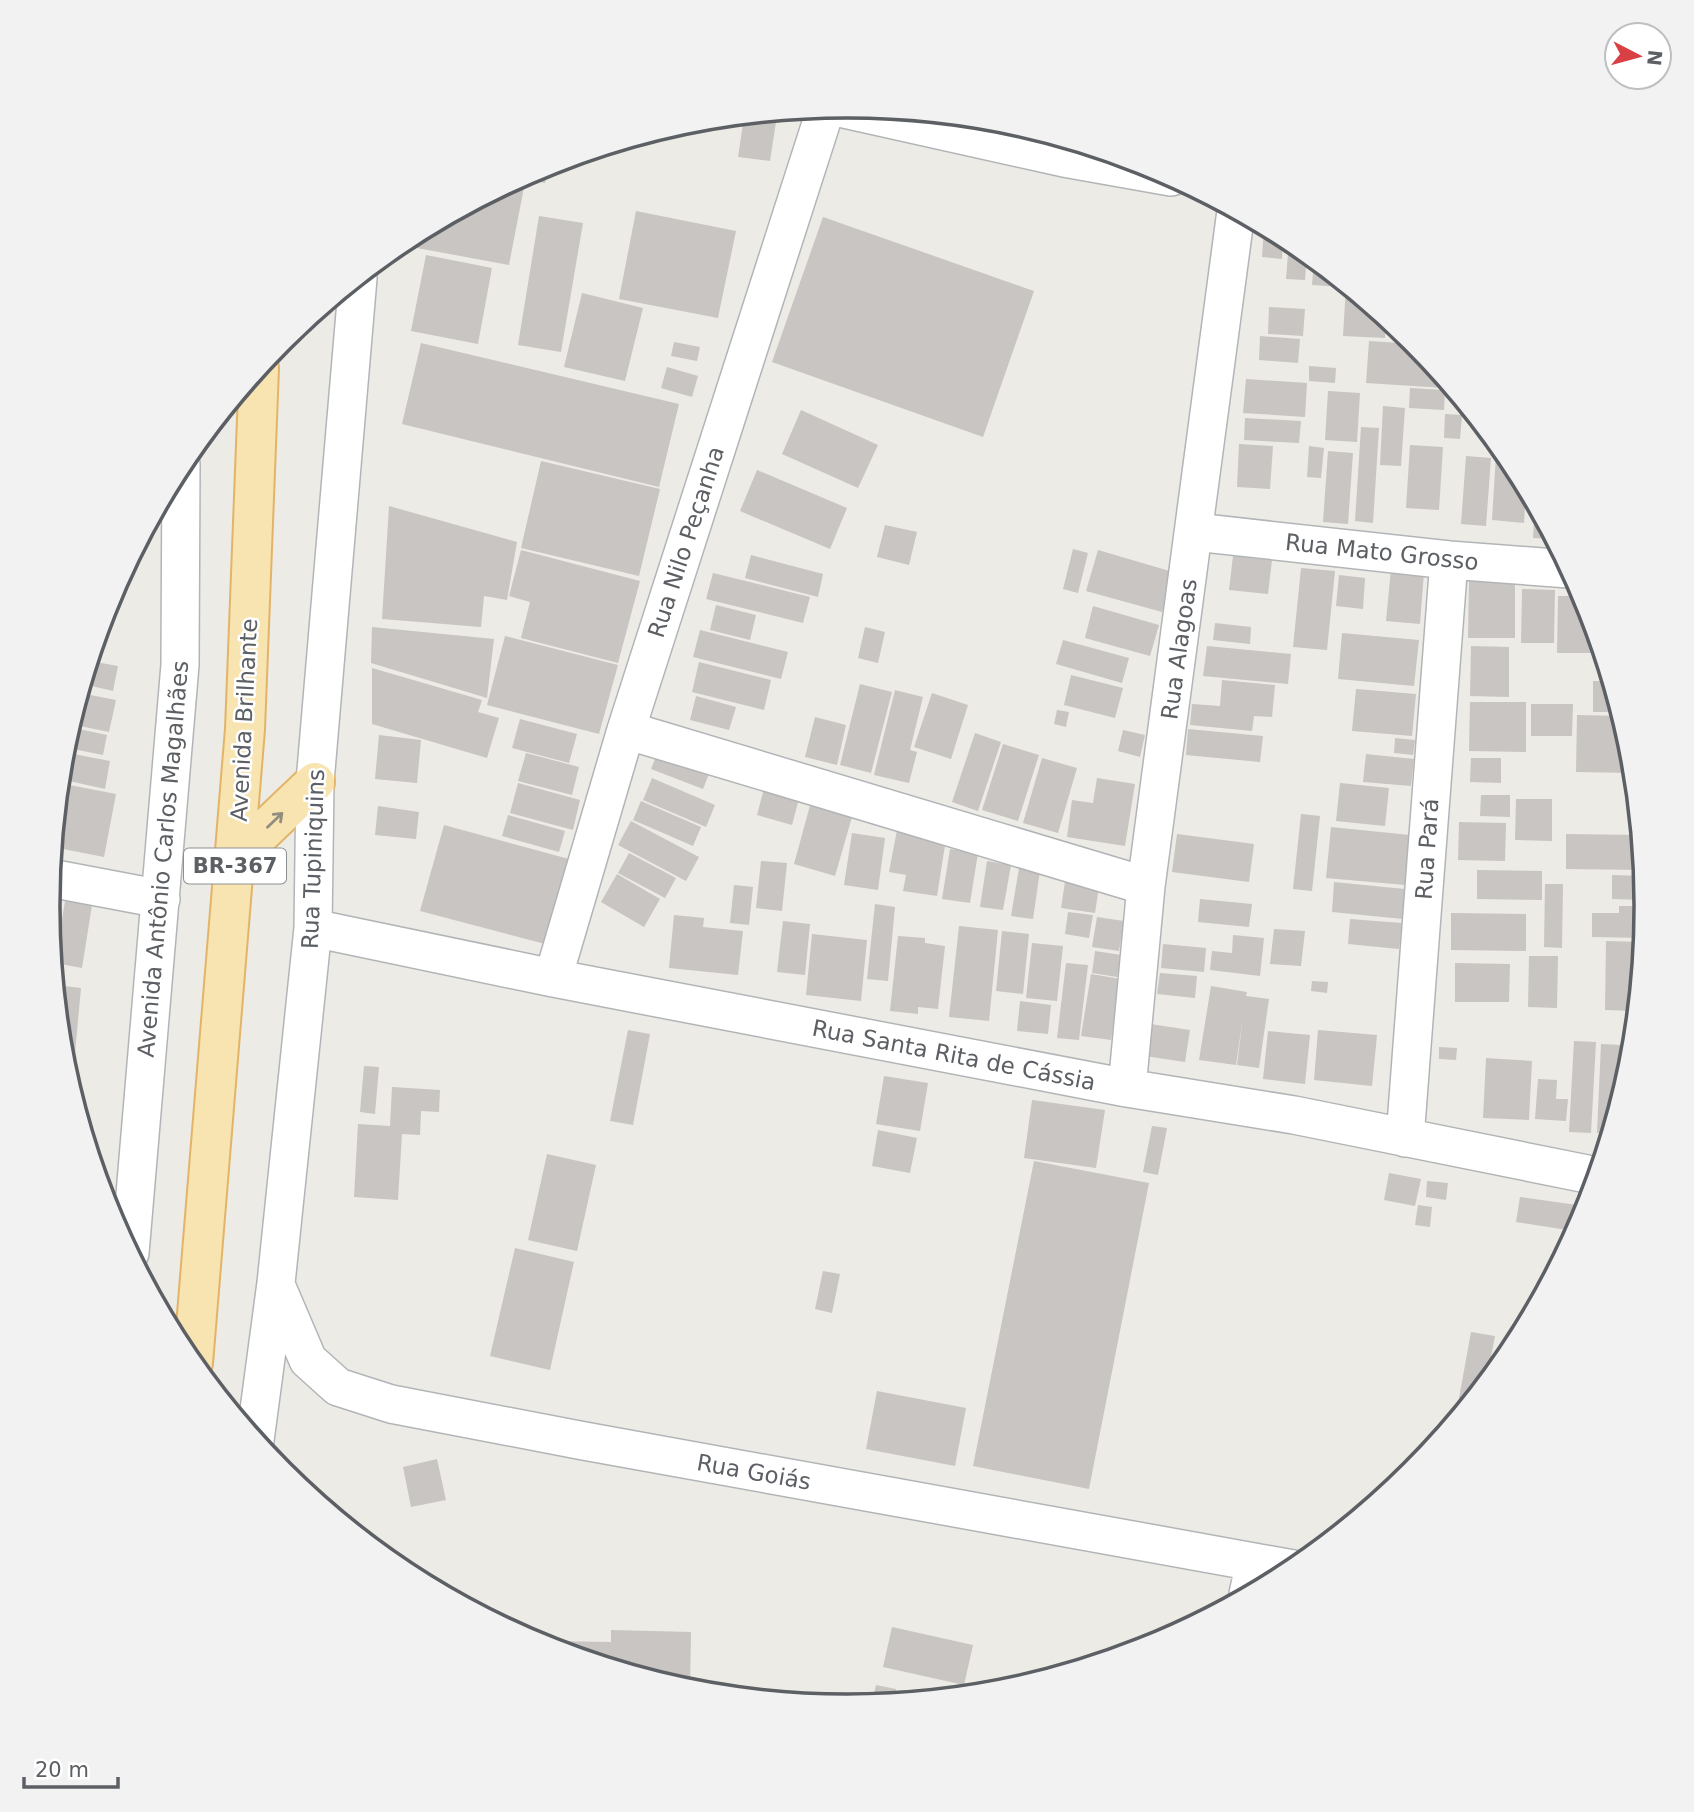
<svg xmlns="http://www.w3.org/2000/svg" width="1694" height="1812" viewBox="0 0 1694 1812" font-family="'DejaVu Sans',sans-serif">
	<rect width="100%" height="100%" fill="#edebe5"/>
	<path fill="#c9c5c2" d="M 744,117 L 776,122 L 770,161 L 738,157 Z
		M 549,165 L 545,183 L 520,178 L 541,167 Z
		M 516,181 L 525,182 L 509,265 L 417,248 L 420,232 Z
		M 636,211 L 736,231 L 718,318 L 619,299 Z
		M 539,216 L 583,223 L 561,352 L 518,345 Z
		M 823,217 L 1034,291 L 983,437 L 772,362 Z
		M 1264,227 L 1283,237 L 1282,259 L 1262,257 Z
		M 1289,241 L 1307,254 L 1305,280 L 1286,279 Z
		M 426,255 L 492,268 L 478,344 L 411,331 Z
		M 1314,260 L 1343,284 L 1343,287 L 1312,285 Z
		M 1346,286 L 1386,319 L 1385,338 L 1343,336 Z
		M 582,293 L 643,308 L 625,381 L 564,367 Z
		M 1269,307 L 1305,309 L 1303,336 L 1268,334 Z
		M 1260,336 L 1300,339 L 1298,363 L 1259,360 Z
		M 1369,341 L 1416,344 L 1444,379 L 1444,388 L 1366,383 Z
		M 674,342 L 700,347 L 697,361 L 671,356 Z
		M 421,343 L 679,404 L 659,487 L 402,424 Z
		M 1309,366 L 1336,368 L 1335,383 L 1309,381 Z
		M 667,367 L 698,376 L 692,397 L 661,388 Z
		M 1246,379 L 1307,383 L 1305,417 L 1243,413 Z
		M 1410,388 L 1445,390 L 1444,410 L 1409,408 Z
		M 1328,391 L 1360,393 L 1357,442 L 1325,440 Z
		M 1383,406 L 1405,408 L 1401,466 L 1380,465 Z
		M 801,410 L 878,445 L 858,488 L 782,454 Z
		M 1445,414 L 1462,415 L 1460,439 L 1444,438 Z
		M 1245,418 L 1301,421 L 1299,443 L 1244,440 Z
		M 1361,427 L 1379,428 L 1373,523 L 1355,521 Z
		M 1239,444 L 1273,446 L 1270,489 L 1237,487 Z
		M 1410,445 L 1443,447 L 1439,510 L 1406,508 Z
		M 1309,446 L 1324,448 L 1321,478 L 1307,477 Z
		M 1328,451 L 1353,453 L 1348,524 L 1323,522 Z
		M 1496,455 L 1507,455 L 1526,489 L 1524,523 L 1492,520 Z
		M 1466,456 L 1491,458 L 1486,526 L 1461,524 Z
		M 541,461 L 660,489 L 639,576 L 521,548 Z
		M 757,470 L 847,508 L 830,549 L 740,511 Z
		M 1535,505 L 1549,532 L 1553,539 L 1533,538 Z
		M 389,506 L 517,542 L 507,600 L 484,596 L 481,627 L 382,619 Z
		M 885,525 L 917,532 L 909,565 L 877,557 Z
		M 1073,549 L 1088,553 L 1078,593 L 1063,589 Z
		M 521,550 L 640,581 L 618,663 L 521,638 L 530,602 L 509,596 Z
		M 1098,550 L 1173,572 L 1162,612 L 1086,591 Z
		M 751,555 L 823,574 L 818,597 L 745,578 Z
		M 1233,556 L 1272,560 L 1268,594 L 1229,590 Z
		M 1301,568 L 1335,571 L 1327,650 L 1293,647 Z
		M 1391,569 L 1424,572 L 1420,624 L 1386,621 Z
		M 713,573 L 810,597 L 803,623 L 706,599 Z
		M 1339,575 L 1365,578 L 1363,609 L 1336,606 Z
		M 1469,580 L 1515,581 L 1515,638 L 1468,638 Z
		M 1522,589 L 1555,590 L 1554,643 L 1521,643 Z
		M 1558,596 L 1584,596 L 1599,643 L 1599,653 L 1557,653 Z
		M 716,605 L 756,615 L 750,640 L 710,630 Z
		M 1093,606 L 1159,625 L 1150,656 L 1085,638 Z
		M 1215,623 L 1251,627 L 1250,644 L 1213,640 Z
		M 372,627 L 494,639 L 487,698 L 371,663 Z
		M 865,627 L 885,632 L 878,663 L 858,658 Z
		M 700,630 L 788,652 L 781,679 L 693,657 Z
		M 1342,633 L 1419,640 L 1414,686 L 1338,679 Z
		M 505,636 L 618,665 L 599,734 L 487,705 Z
		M 1063,640 L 1129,658 L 1122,683 L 1056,664 Z
		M 1207,646 L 1291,654 L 1288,684 L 1203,676 Z
		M 1471,646 L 1509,647 L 1509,697 L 1470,696 Z
		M 90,661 L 118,666 L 113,691 L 83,684 Z
		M 699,662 L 771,680 L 764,710 L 692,692 Z
		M 372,668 L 482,700 L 478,712 L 499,718 L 487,758 L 372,724 Z
		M 1071,675 L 1123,688 L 1115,718 L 1064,705 Z
		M 1222,680 L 1275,685 L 1272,717 L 1254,716 L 1252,731 L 1190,725 L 1192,704 L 1220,706 Z
		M 1593,681 L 1611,681 L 1620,712 L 1593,712 Z
		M 860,684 L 892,692 L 871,773 L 840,765 Z
		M 1356,689 L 1416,694 L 1412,736 L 1352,731 Z
		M 895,690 L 923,697 L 910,750 L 917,752 L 909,783 L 874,775 Z
		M 80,693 L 116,700 L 109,732 L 70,724 Z
		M 932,693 L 968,705 L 951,759 L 914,747 Z
		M 696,696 L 736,707 L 729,730 L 690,720 Z
		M 1470,702 L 1526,702 L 1526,752 L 1469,751 Z
		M 1531,704 L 1573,704 L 1572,736 L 1531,736 Z
		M 1057,710 L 1069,712 L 1066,727 L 1054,724 Z
		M 1577,715 L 1621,716 L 1631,750 L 1634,773 L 1576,772 Z
		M 815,717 L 846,725 L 837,765 L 805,757 Z
		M 520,719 L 577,734 L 569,763 L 512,748 Z
		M 69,727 L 107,735 L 103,755 L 63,747 Z
		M 1188,729 L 1263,736 L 1260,762 L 1186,755 Z
		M 1123,730 L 1145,735 L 1140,757 L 1118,751 Z
		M 975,733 L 1001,742 L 978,811 L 952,802 Z
		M 379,735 L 421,740 L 417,783 L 375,779 Z
		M 1395,738 L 1415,740 L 1413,755 L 1394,753 Z
		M 1003,744 L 1039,755 L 1018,821 L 982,810 Z
		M 659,749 L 711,769 L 703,789 L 651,769 Z
		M 63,752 L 110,761 L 105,789 L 60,779 Z
		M 526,753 L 579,767 L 572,795 L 518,781 Z
		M 1366,754 L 1414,759 L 1411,786 L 1363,782 Z
		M 1042,758 L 1077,768 L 1058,833 L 1023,823 Z
		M 1471,758 L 1501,758 L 1501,783 L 1470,782 Z
		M 767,777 L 802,787 L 792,825 L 757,815 Z
		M 652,778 L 715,805 L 706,827 L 643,800 Z
		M 1097,778 L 1135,784 L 1125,846 L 1067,837 L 1072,800 L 1093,803 Z
		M 59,783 L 116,794 L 104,857 L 53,847 Z
		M 518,783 L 580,800 L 573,830 L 510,813 Z
		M 1340,783 L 1389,788 L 1385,826 L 1336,821 Z
		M 1481,795 L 1510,795 L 1510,817 L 1480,816 Z
		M 812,798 L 854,810 L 835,876 L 794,864 Z
		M 1516,799 L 1552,799 L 1552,841 L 1515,840 Z
		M 641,801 L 701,827 L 693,846 L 633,820 Z
		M 378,806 L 419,812 L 416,839 L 375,835 Z
		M 1301,814 L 1320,816 L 1312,891 L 1293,889 Z
		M 508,815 L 565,831 L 559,852 L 502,836 Z
		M 631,821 L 699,857 L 686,881 L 618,845 Z
		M 1459,822 L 1506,823 L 1505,861 L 1458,860 Z
		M 444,825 L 569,859 L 545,944 L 420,911 Z
		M 1331,827 L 1410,835 L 1405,885 L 1326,878 Z
		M 897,830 L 946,839 L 937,896 L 903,891 L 906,875 L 889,872 Z
		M 852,833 L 885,838 L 878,890 L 844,885 Z
		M 1177,834 L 1254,844 L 1249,882 L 1172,872 Z
		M 1566,834 L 1640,835 L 1643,870 L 1566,869 Z
		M 950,849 L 978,853 L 970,903 L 942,899 Z
		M 629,853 L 676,878 L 665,898 L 618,873 Z
		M 761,861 L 787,863 L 782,911 L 756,908 Z
		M 987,861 L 1011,865 L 1003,910 L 980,907 Z
		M 1019,868 L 1040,871 L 1033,919 L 1011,916 Z
		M 1477,870 L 1542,871 L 1542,900 L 1477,899 Z
		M 617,874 L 660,899 L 644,927 L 601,902 Z
		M 1066,875 L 1100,880 L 1095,913 L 1061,908 Z
		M 1612,875 L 1644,876 L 1646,900 L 1612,899 Z
		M 1334,882 L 1405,889 L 1403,919 L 1332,912 Z
		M 1545,884 L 1563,884 L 1562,948 L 1544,947 Z
		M 734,885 L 753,887 L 749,925 L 730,923 Z
		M 1200,899 L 1252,904 L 1249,927 L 1198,922 Z
		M 65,901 L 92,905 L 82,968 L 55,963 Z
		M 875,904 L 895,907 L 888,981 L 867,979 Z
		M 1619,906 L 1647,906 L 1644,938 L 1592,937 L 1592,913 L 1619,913 Z
		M 1068,912 L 1093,915 L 1089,938 L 1065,934 Z
		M 1451,913 L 1526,914 L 1526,951 L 1451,950 Z
		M 674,915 L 704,918 L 703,927 L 743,931 L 738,975 L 669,968 Z
		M 1097,917 L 1124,921 L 1119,951 L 1092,947 Z
		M 49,918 L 58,920 L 52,951 Z
		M 1350,919 L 1402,923 L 1399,949 L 1348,944 Z
		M 783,921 L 810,924 L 805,975 L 777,972 Z
		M 959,926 L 998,930 L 989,1021 L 949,1017 Z
		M 1274,929 L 1305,931 L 1301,966 L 1270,964 Z
		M 1002,931 L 1029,934 L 1023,994 L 996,991 Z
		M 812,934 L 867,940 L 861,1001 L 806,995 Z
		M 1233,935 L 1264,938 L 1260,976 L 1210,970 L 1212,951 L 1232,953 Z
		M 898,936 L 925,938 L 925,943 L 945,946 L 938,1009 L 918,1007 L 918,1014 L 890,1011 Z
		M 1606,941 L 1643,942 L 1636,1011 L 1605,1010 Z
		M 1032,943 L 1063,946 L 1057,1001 L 1026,998 Z
		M 1163,944 L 1206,948 L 1204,972 L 1161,968 Z
		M 1095,951 L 1121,955 L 1117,977 L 1092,973 Z
		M 1529,956 L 1558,956 L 1557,1008 L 1528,1007 Z
		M 1066,963 L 1088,965 L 1079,1040 L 1057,1038 Z
		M 1455,963 L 1510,964 L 1509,1002 L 1455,1002 Z
		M 1160,973 L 1197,976 L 1195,998 L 1157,994 Z
		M 1091,974 L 1121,979 L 1111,1040 L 1081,1036 Z
		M 1312,981 L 1328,982 L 1327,993 L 1311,991 Z
		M 55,985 L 81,988 L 74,1064 L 63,1062 Z
		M 1211,986 L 1247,992 L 1246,996 L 1269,999 L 1259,1068 L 1237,1065 L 1243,1017 L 1236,1065 L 1199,1060 Z
		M 1020,1001 L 1051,1005 L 1048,1034 L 1017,1031 Z
		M 1150,1024 L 1190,1030 L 1185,1062 L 1145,1056 Z
		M 628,1030 L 650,1034 L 633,1125 L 610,1121 Z
		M 1318,1030 L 1377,1035 L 1372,1086 L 1314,1080 Z
		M 1268,1031 L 1310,1035 L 1305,1084 L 1263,1079 Z
		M 1574,1041 L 1596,1042 L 1591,1133 L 1569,1132 Z
		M 1601,1044 L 1621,1045 L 1618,1107 L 1610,1133 L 1597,1133 Z
		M 1439,1047 L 1457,1048 L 1456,1060 L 1439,1059 Z
		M 1486,1058 L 1532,1061 L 1529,1120 L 1483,1118 Z
		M 1625,1064 L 1631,1065 L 1625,1083 L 1624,1083 Z
		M 364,1066 L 379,1067 L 375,1114 L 360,1112 Z
		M 884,1076 L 928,1083 L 920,1131 L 876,1124 Z
		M 1538,1079 L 1557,1080 L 1556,1099 L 1568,1099 L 1566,1121 L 1535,1119 Z
		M 392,1087 L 440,1090 L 439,1112 L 421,1111 L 420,1135 L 402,1134 L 398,1200 L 354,1197 L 358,1124 L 390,1126 Z
		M 1032,1100 L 1105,1110 L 1096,1168 L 1024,1158 Z
		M 1152,1126 L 1167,1128 L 1158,1175 L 1143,1172 Z
		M 878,1130 L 917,1138 L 910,1173 L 872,1166 Z
		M 547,1154 L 596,1165 L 577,1251 L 528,1240 Z
		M 1034,1161 L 1149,1183 L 1089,1489 L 973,1466 Z
		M 1389,1173 L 1421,1179 L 1415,1206 L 1384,1200 Z
		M 1427,1181 L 1448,1183 L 1446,1200 L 1426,1197 Z
		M 1520,1197 L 1577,1205 L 1574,1231 L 1516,1222 Z
		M 1418,1205 L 1432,1207 L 1430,1227 L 1415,1225 Z
		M 515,1248 L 574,1262 L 550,1370 L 490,1356 Z
		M 823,1271 L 840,1274 L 832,1313 L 815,1309 Z
		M 1471,1332 L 1495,1336 L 1486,1382 L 1455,1420 Z
		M 877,1391 L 966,1408 L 955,1466 L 866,1449 Z
		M 437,1459 L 446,1500 L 411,1507 L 403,1467 Z
		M 892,1627 L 973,1645 L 964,1685 L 883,1667 Z
		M 611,1630 L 691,1632 L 690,1690 L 552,1648 L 552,1641 L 611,1642 Z
		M 876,1685 L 896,1689 L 893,1701 L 872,1703 Z"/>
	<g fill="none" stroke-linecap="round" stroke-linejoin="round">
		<g stroke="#b2b5b8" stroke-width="40">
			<path id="minor" d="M 835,107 L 1064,158 L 1171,177
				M 1195,532 L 1449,560 L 1569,569
				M 626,730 L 1146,886
				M 50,878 L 161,899
				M 313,928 L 553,978 L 1127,1088 L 1294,1115 L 1597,1176
				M 553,978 L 626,730 L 826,108
				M 1127,1088 L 1146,886 L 1236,211
				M 1405,1138 L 1449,560
				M 130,1253 L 180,665 L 181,464
				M 276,1285 L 308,1360 L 338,1387 L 391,1404 L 584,1441 L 1293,1569
				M 255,1440 L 276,1283 L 313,928 L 315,782 L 358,278
				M 1248,1594 L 1255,1562"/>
		</g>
		<g stroke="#e3b468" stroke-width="42">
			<path id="major" d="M 235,858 L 315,782
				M 193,1363 L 245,729 L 259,368"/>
		</g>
		<use href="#minor" stroke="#fff" stroke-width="37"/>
		<use href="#major" stroke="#f7e4b0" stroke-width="38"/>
	</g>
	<defs><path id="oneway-shaft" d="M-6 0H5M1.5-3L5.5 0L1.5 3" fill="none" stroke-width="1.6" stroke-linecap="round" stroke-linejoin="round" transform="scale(1.75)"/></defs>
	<use stroke="#928e7f" href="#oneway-shaft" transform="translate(275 820) rotate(-44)"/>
	<g text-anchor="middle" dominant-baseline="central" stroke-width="5" stroke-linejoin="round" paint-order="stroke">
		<rect fill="#fff" stroke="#8d9092" stroke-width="2" x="184" y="848.5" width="102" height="35" rx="5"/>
		<g font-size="21" font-weight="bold" fill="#5c6064">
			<text x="235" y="866">BR-367</text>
		</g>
		<g font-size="23" fill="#5c6064" stroke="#fff">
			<text transform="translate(686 542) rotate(-72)">Rua Nilo Peçanha</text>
			<text transform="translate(1382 552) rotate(6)">Rua Mato Grosso</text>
			<text transform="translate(1179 649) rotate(-82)">Rua Alagoas</text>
			<text transform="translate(244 720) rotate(-87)">Avenida Brilhante</text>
			<text transform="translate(1427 849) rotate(-86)">Rua Pará</text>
			<text transform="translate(163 859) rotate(-85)">Avenida Antônio Carlos Magalhães</text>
			<text transform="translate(313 859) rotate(-88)">Rua Tupiniquins</text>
			<text transform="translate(954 1055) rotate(11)">Rua Santa Rita de Cássia</text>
			<text transform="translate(754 1472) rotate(10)">Rua Goiás</text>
		</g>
	</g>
	<path d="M0 0H1694V1812H0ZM847 118H847A787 787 0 0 1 1634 905V907A787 787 0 0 1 847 1694H847A787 787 0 0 1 60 907V905A787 787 0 0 1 847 118Z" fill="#f2f2f3" fill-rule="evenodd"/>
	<path fill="none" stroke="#5c6064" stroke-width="3.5" d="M847 118H847A787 787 0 0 1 1634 905V907A787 787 0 0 1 847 1694H847A787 787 0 0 1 60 907V905A787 787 0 0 1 847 118Z"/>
	<g transform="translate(1638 56) rotate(96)"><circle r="33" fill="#ffffff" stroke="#bebfc1" stroke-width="2"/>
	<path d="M0-5L12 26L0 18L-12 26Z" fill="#d84043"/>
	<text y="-10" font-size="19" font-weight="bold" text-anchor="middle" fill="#5c6064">N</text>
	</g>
	<path d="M24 1777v10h94v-10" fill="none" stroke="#5c6064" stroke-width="3.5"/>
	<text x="35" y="1777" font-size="21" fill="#5c6064" stroke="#ffffff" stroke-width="5" paint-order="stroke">20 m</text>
</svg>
